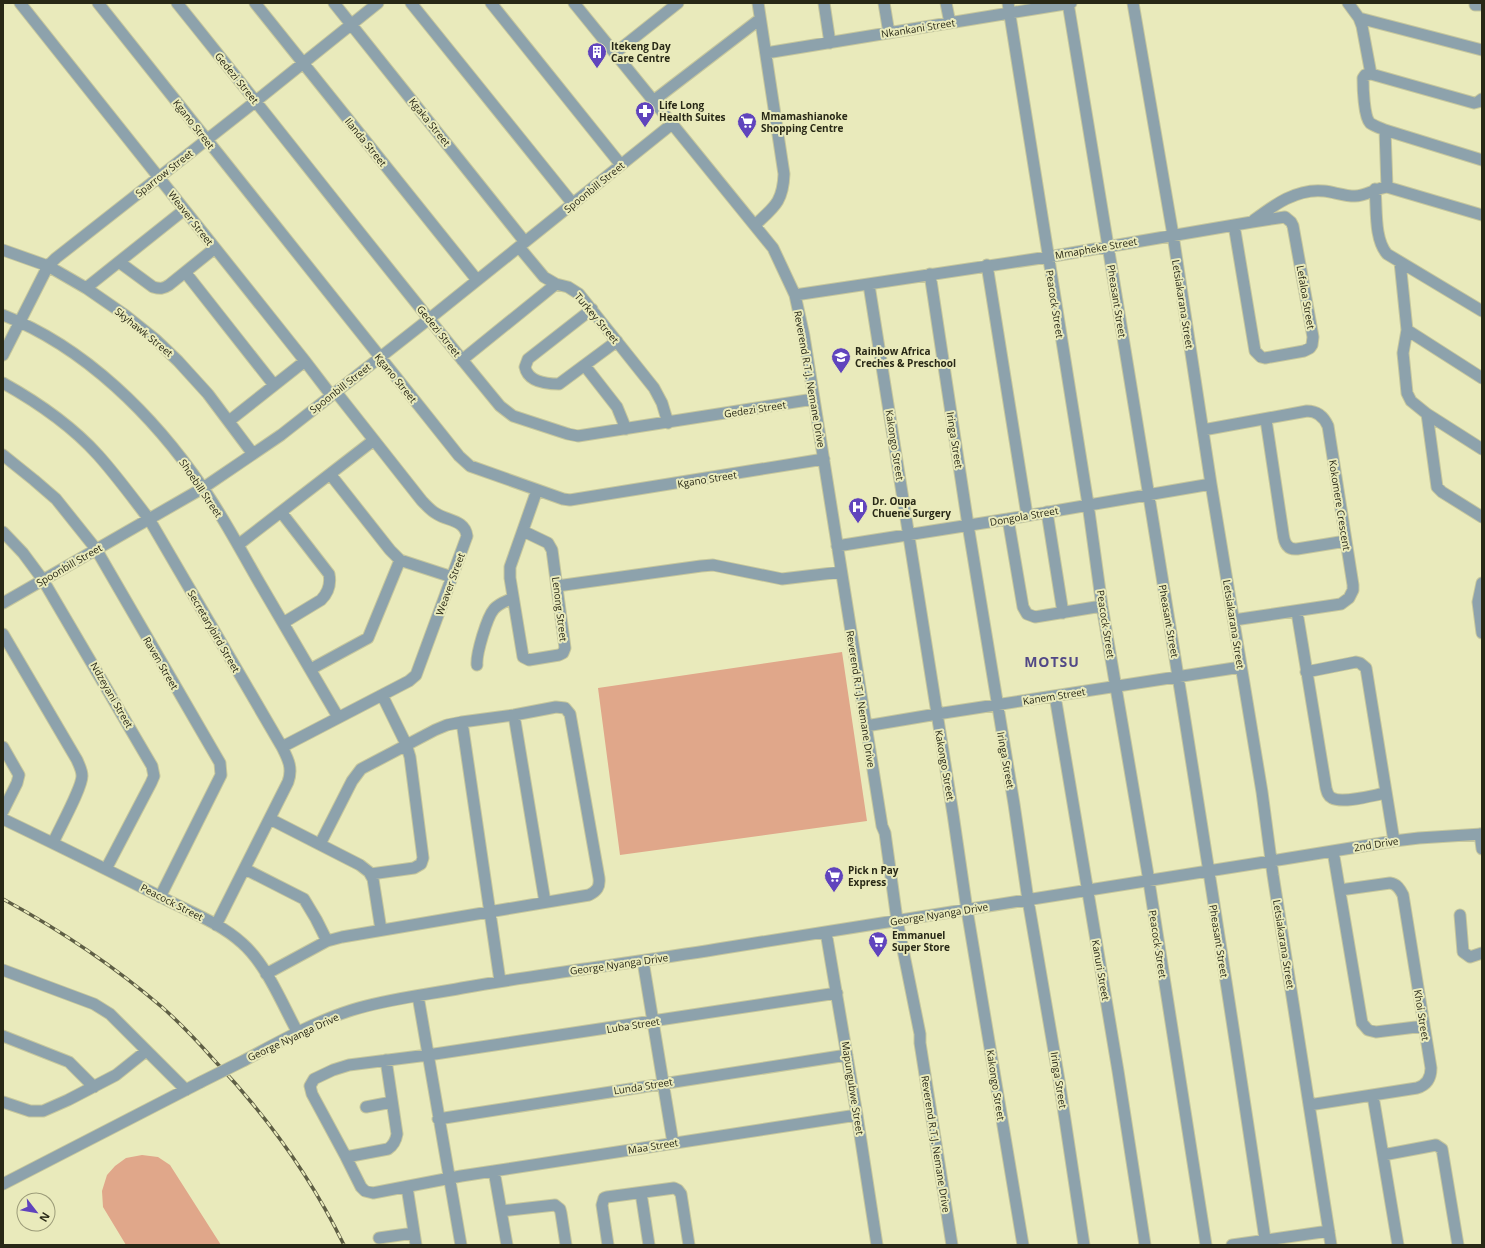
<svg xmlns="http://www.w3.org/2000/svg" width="1485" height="1248" viewBox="0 0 1485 1248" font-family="'Open Sans',sans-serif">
	<rect width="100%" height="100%" fill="#e9eabb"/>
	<path fill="#e0a78a" d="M 842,652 L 867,821 L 620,855 L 598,688 Z
		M 142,1155 L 158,1157 L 170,1165 L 221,1245 L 126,1245 L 103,1207 L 102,1191 L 107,1175 L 115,1166 L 126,1158 Z"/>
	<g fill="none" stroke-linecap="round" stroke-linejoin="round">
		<g stroke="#c6c79d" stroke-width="13">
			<path id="minor" d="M 20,3 L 305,361 L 331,395
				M 98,3 L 459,456 L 470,466 L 563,499 L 570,500 L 824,459
				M 177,3 C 285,137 390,273 500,406 L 513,416 L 568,434 L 578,436 L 814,399
				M 255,3 L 477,280
				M 334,3 L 525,242
				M 411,3 L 573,204
				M 491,3 L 621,165
				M 574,3 L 773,248 L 795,295 L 804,336 L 882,826 L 885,833 L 897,920 L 920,1034 L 920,1043 L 952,1245
				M 824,3 L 830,43
				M 884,3 L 889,33
				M 946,3 L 950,23
				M 1008,3 L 1088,504 L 1102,606 L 1147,869 L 1206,1245
				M 1068,3 C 1136,415 1204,827 1265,1239
				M 1133,3 L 1173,235 L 1211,484 L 1262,792 L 1273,875 L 1331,1245
				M 1348,3 L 1359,18 L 1362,26 L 1371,74
				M 1475,5 L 1482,5
				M 1359,18 L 1482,50
				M 615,53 L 678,3
				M 766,53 L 1071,3
				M 1482,99 L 1478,102 L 1474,103 L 1371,74 L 1365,75 L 1363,78 C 1363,88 1364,117 1370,123 C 1374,126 1380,128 1385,130 L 1482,160
				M 653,101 L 760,19
				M 1385,130 L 1387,187
				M 1375,189 C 1377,209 1374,239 1387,254 L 1482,311
				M 1254,220 C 1274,205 1297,188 1324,191 C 1334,192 1344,196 1355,196 C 1366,196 1376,188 1387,187 L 1482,215
				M 755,225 C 774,207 783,202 784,174 L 758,3
				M 519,247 L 544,277 L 556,284
				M 3,250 L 48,266 L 86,288 L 125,315 L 155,339 L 178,361 L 208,394 L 253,454
				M 119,262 L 153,287 C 160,289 163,289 169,285 L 215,248
				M 1400,262 L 1407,330 L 1403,353 L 1407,393 L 1411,401 L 1427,414 L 1482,449
				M 987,265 L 1027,515
				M 185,272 L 274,385
				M 930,274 L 968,525 L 1014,804 L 1028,900 L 1059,1080 L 1084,1245
				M 869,285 L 953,814 L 967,910 L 1023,1245
				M 86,288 L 184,210
				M 795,295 L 1048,257 L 1252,222 L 1285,217 L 1291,222 L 1293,226 L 1313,337 L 1312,345 L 1310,348 L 1304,351 L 1265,358 L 1261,357 L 1255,351 L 1234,225
				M 592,309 L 528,359 L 525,367 C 528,382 546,384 559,384 L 617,341
				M 3,315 C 85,347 154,416 203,488 C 224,518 241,551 259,582 C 285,627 312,672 338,717
				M 1407,330 L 1482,378
				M 3,355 L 48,266 L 56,258 L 256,101 L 378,3
				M 462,360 L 556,284 L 568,287 L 579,294 L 654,388 L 662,403 L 668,423
				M 585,366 L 617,407 L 626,429
				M 3,383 C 37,402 71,425 98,455 C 116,475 132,497 149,519 L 282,747 C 288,759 293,768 288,782 L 216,925
				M 1427,414 L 1437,487 L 1442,492 L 1482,517
				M 1266,420 L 1283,533 C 1284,542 1287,550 1297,549 L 1346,541
				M 229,421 L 305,361
				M 1203,430 L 1307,411 C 1317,411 1324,417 1328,426 L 1353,585 L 1353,590 L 1349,598 L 1341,604 L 1234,620
				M 3,455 L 34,480 L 56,499 L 96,549 L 220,763 L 221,775 L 160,897
				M 330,474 L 390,550 L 400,560 L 406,562 L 452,577
				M 281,512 L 329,574 C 331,584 328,593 321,600 L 283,623
				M 1047,512 L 1063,613
				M 1008,519 L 1023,607 L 1027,614 L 1035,617 L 1102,606
				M 523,531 L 548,543 L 552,550 L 565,648 L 563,653 L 559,655 L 529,660 L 523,657 L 510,578 L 510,567 L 537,490
				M 3,532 L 23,553 L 43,580 L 152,766 L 154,776 L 151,783 L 106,869
				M 238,545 L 374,440
				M 837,546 L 1008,519 L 1211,484
				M 1482,583 L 1478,602 L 1482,633
				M 557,586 L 701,566 L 713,565 L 782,579 L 841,572
				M 3,603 L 203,488 L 281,435 L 429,319 L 672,124
				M 1297,612 L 1326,788 C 1327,792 1328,796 1332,798 C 1343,804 1374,795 1386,793
				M 3,634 L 77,760 C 79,765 82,770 82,776 C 82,788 59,829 53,843
				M 477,665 C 476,654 487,617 494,609 C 499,603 507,601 513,598
				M 311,669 L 368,638 L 400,560
				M 1306,672 L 1356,662 L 1360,663 L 1366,668 L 1394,841
				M 1055,696 L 1118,1071 L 1145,1245
				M 514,715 L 545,902
				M 462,722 L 500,981
				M 866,726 L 937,714 L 1241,667
				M 3,747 L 19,775 L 17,783 L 3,811
				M 282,747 L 409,681 L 416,675 L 467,536 C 465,520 448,521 437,514 C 431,511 427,506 422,501 L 336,392
				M 3,819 C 57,845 110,871 163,898 C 190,912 220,923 242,943 C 267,965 282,1004 298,1033
				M 270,819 L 360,865 L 369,872 L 373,879 L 381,930
				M 1480,834 L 1482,849
				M 1333,851 L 1362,1023 L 1368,1030 L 1376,1032 L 1424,1026
				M 245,869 L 304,899 L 316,919 L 327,941
				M 371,874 L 414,868 L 421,864 L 423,858 L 410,757 L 406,744 L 382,695
				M 1460,915 L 1463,952 L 1470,957 L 1482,953
				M 826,932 L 857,1115 L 877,1245
				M 643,961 L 673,1143
				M 3,970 L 94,1004 L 110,1014 L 186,1090
				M 266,974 L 327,941 L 342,937 L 589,895 C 597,891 600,887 599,878 L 570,714 L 565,708 L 556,707 L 514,715 L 462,722 L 447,725 L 435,730 L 361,769 L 352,781 L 320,844
				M 837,993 L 428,1055 L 349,1065 L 333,1070 L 314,1079 L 310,1086 L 312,1094 L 346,1157 L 361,1187 L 365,1191 L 373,1193 L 461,1176 L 857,1115
				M 418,996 L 461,1245
				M 3,1036 L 69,1062 L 94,1087
				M 245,1060 C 279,1042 314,1022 352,1010 C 387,999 425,995 462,988 C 547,973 633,963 718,949 C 944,914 1169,878 1394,841 L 1419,838 L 1482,834
				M 1373,1096 L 1398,1245
				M 3,1102 L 30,1111 L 43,1111 L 68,1100 L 116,1075 L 146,1051
				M 1309,1105 L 1417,1088 C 1427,1085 1431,1078 1431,1068 L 1403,895 C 1400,889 1397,884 1390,883 L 1340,890
				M 366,1107 L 392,1102
				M 438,1119 L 847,1055
				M 1383,1155 L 1436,1145 L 1442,1149 L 1458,1245
				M 346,1157 L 388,1149 C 394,1145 396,1140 397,1134 L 386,1060
				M 494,1171 L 507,1245
				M 3,1184 L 201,1082
				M 407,1187 L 416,1245
				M 641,1193 L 649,1245
				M 501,1211 L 555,1205 L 560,1209 L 561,1213 L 566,1245
				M 379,1238 L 414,1233
				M 608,1245 L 602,1205 L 604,1198 L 607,1197 L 674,1188 L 678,1190 L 681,1194 L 689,1245
				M 1232,1245 L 1329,1231"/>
		</g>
		<use href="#minor" stroke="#8da2ac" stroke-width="11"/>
		<g stroke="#5f5f45" stroke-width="3.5">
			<path id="rail" d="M 3,899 C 60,930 114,966 163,1008 C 181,1024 198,1042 214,1060 C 266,1115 311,1177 344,1245"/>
		</g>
		<use href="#rail" stroke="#e9eabb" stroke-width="2" stroke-dasharray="6" stroke-linecap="butt"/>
		<g stroke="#c6c79d" stroke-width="13" stroke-linecap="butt">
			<path id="minor-bridge" d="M 201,1082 L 245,1060"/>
		</g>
		<use href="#minor-bridge" stroke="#8da2ac" stroke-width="11"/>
	</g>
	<defs>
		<g id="building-pin" transform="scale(1)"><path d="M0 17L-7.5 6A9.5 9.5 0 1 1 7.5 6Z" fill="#6044bd" stroke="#e9eabb"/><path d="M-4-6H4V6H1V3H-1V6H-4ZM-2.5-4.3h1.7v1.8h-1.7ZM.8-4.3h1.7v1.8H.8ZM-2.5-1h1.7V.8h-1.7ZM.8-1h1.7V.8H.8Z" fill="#fff"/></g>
		<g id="pharmacy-pin" transform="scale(1)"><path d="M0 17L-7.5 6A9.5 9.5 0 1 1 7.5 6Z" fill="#6044bd" stroke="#e9eabb"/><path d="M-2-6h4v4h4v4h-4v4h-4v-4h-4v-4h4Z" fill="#fff"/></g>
		<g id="supermarket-pin" transform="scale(1)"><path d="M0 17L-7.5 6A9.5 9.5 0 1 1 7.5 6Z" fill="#6044bd" stroke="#e9eabb"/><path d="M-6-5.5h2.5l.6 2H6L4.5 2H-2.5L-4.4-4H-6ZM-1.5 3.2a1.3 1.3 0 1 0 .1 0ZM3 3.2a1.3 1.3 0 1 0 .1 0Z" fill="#fff"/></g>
		<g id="school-pin" transform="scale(1)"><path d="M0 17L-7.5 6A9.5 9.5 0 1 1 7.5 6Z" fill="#6044bd" stroke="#e9eabb"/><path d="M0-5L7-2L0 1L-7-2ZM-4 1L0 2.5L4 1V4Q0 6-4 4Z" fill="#fff"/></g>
		<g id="hospital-pin" transform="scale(1)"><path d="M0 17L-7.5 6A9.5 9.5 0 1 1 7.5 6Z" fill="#6044bd" stroke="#e9eabb"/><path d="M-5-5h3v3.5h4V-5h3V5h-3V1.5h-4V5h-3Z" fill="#fff"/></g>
	</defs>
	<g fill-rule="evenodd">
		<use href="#building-pin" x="597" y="52"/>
		<use href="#pharmacy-pin" x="645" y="111"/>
		<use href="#supermarket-pin" x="747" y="122"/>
		<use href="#school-pin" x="841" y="357"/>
		<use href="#hospital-pin" x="858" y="507"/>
		<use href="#supermarket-pin" x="834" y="876"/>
		<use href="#supermarket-pin" x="878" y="941"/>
	</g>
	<g text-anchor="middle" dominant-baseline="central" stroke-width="4" stroke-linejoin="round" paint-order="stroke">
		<g font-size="10" fill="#282816" stroke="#e9eabb">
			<text transform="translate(918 28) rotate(-9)">Nkankani Street</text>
			<text transform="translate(237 78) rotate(51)">Gedezi Street</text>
			<text transform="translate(430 122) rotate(51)">Kgaka Street</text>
			<text transform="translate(194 124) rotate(52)">Kgano Street</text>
			<text transform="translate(366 142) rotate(51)">Ilanda Street</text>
			<text transform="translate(164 173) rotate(-38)">Sparrow Street</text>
			<text transform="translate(594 187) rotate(-39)">Spoonbill Street</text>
			<text transform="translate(191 218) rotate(52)">Weaver Street</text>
			<text transform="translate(1096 248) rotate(-10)">Mmapheke Street</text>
			<text transform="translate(1306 297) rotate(80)">Lefaloa Street</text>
			<text transform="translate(1117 301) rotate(81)">Pheasant Street</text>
			<text transform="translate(1055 304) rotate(81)">Peacock Street</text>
			<text transform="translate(1183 304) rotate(81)">Letsiakarana Street</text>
			<text transform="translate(597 318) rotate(50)">Turkey Street</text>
			<text transform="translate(439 331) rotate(51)">Gedezi Street</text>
			<text transform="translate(144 332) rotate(39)">Skyhawk Street</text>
			<text transform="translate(396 378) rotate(51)">Kgano Street</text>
			<text transform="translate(810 379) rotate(80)">Reverend R.T.J. Nemane Drive</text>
			<text transform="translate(340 388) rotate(-38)">Spoonbill Street</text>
			<text transform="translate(755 409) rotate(-9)">Gedezi Street</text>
			<text transform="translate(955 440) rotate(81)">Iringa Street</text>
			<text transform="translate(895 445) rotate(81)">Kakongo Street</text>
			<text transform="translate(707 479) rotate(-9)">Kgano Street</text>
			<text transform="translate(201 488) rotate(56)">Shoebill Street</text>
			<text transform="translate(1340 505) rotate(81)">Kokomere Crescent</text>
			<text transform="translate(1024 516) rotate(-10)">Dongola Street</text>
			<text transform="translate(69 565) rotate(-30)">Spoonbill Street</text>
			<text transform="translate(450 584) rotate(-70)">Weaver Street</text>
			<text transform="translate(560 609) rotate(83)">Lenong Street</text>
			<text transform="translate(1169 621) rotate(80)">Pheasant Street</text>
			<text transform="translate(1106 624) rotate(81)">Peacock Street</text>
			<text transform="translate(1234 624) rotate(81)">Letsiakarana Street</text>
			<text transform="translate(214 631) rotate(60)">Secretarybird Street</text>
			<text transform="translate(161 663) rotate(60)">Raven Street</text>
			<text transform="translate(112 695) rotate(60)">Ndzeyani Street</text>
			<text transform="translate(1054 696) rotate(-9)">Kanem Street</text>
			<text transform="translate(861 699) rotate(81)">Reverend R.T.J. Nemane Drive</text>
			<text transform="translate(1006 760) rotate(80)">Iringa Street</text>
			<text transform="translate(945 765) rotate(80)">Kakongo Street</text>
			<text transform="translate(1376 844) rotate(-9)">2nd Drive</text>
			<text transform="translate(172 902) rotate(27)">Peacock Street</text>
			<text transform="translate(939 914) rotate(-9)">George Nyanga Drive</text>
			<text transform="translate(1219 941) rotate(81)">Pheasant Street</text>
			<text transform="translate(1158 944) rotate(81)">Peacock Street</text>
			<text transform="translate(1284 944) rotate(81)">Letsiakarana Street</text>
			<text transform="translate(619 964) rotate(-8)">George Nyanga Drive</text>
			<text transform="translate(1101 970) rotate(80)">Kanuri Street</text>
			<text transform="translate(1422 1015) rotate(81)">Khoi Street</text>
			<text transform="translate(633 1025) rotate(-9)">Luba Street</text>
			<text transform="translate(293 1037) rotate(-25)">George Nyanga Drive</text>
			<text transform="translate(1059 1080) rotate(81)">Iringa Street</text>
			<text transform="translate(996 1085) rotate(81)">Kakongo Street</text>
			<text transform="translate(643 1086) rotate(-9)">Lunda Street</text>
			<text transform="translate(853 1088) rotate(81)">Mapungubwe Street</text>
			<text transform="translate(936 1144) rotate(81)">Reverend R.T.J. Nemane Drive</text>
			<text transform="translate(653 1146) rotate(-9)">Maa Street</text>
		</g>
		<g font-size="10" font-weight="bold" fill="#282816" stroke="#e9eabb" text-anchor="start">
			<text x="611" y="46">Itekeng Day<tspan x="611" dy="12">Care Centre</tspan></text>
			<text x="659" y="105">Life Long<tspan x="659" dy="12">Health Suites</tspan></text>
			<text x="761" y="116">Mmamashianoke<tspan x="761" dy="12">Shopping Centre</tspan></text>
			<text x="855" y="351">Rainbow Africa<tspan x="855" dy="12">Creches &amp; Preschool</tspan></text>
			<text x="872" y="501">Dr. Oupa<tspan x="872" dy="12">Chuene Surgery</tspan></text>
			<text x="848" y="870">Pick n Pay<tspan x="848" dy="12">Express</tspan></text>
			<text x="892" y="935">Emmanuel<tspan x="892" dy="12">Super Store</tspan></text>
		</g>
		<g font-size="14" font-weight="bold" letter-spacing="1" fill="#514886" stroke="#e9eabb">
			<text x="1052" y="661">MOTSU</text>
		</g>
	</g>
	<rect width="1485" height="1248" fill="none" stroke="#282816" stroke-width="8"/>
	<g transform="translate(36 1212) rotate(121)"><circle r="19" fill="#e9eabb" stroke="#9c9c79"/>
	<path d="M0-3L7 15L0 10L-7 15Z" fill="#6044bd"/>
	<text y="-6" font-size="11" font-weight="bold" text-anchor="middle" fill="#282816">N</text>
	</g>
</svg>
